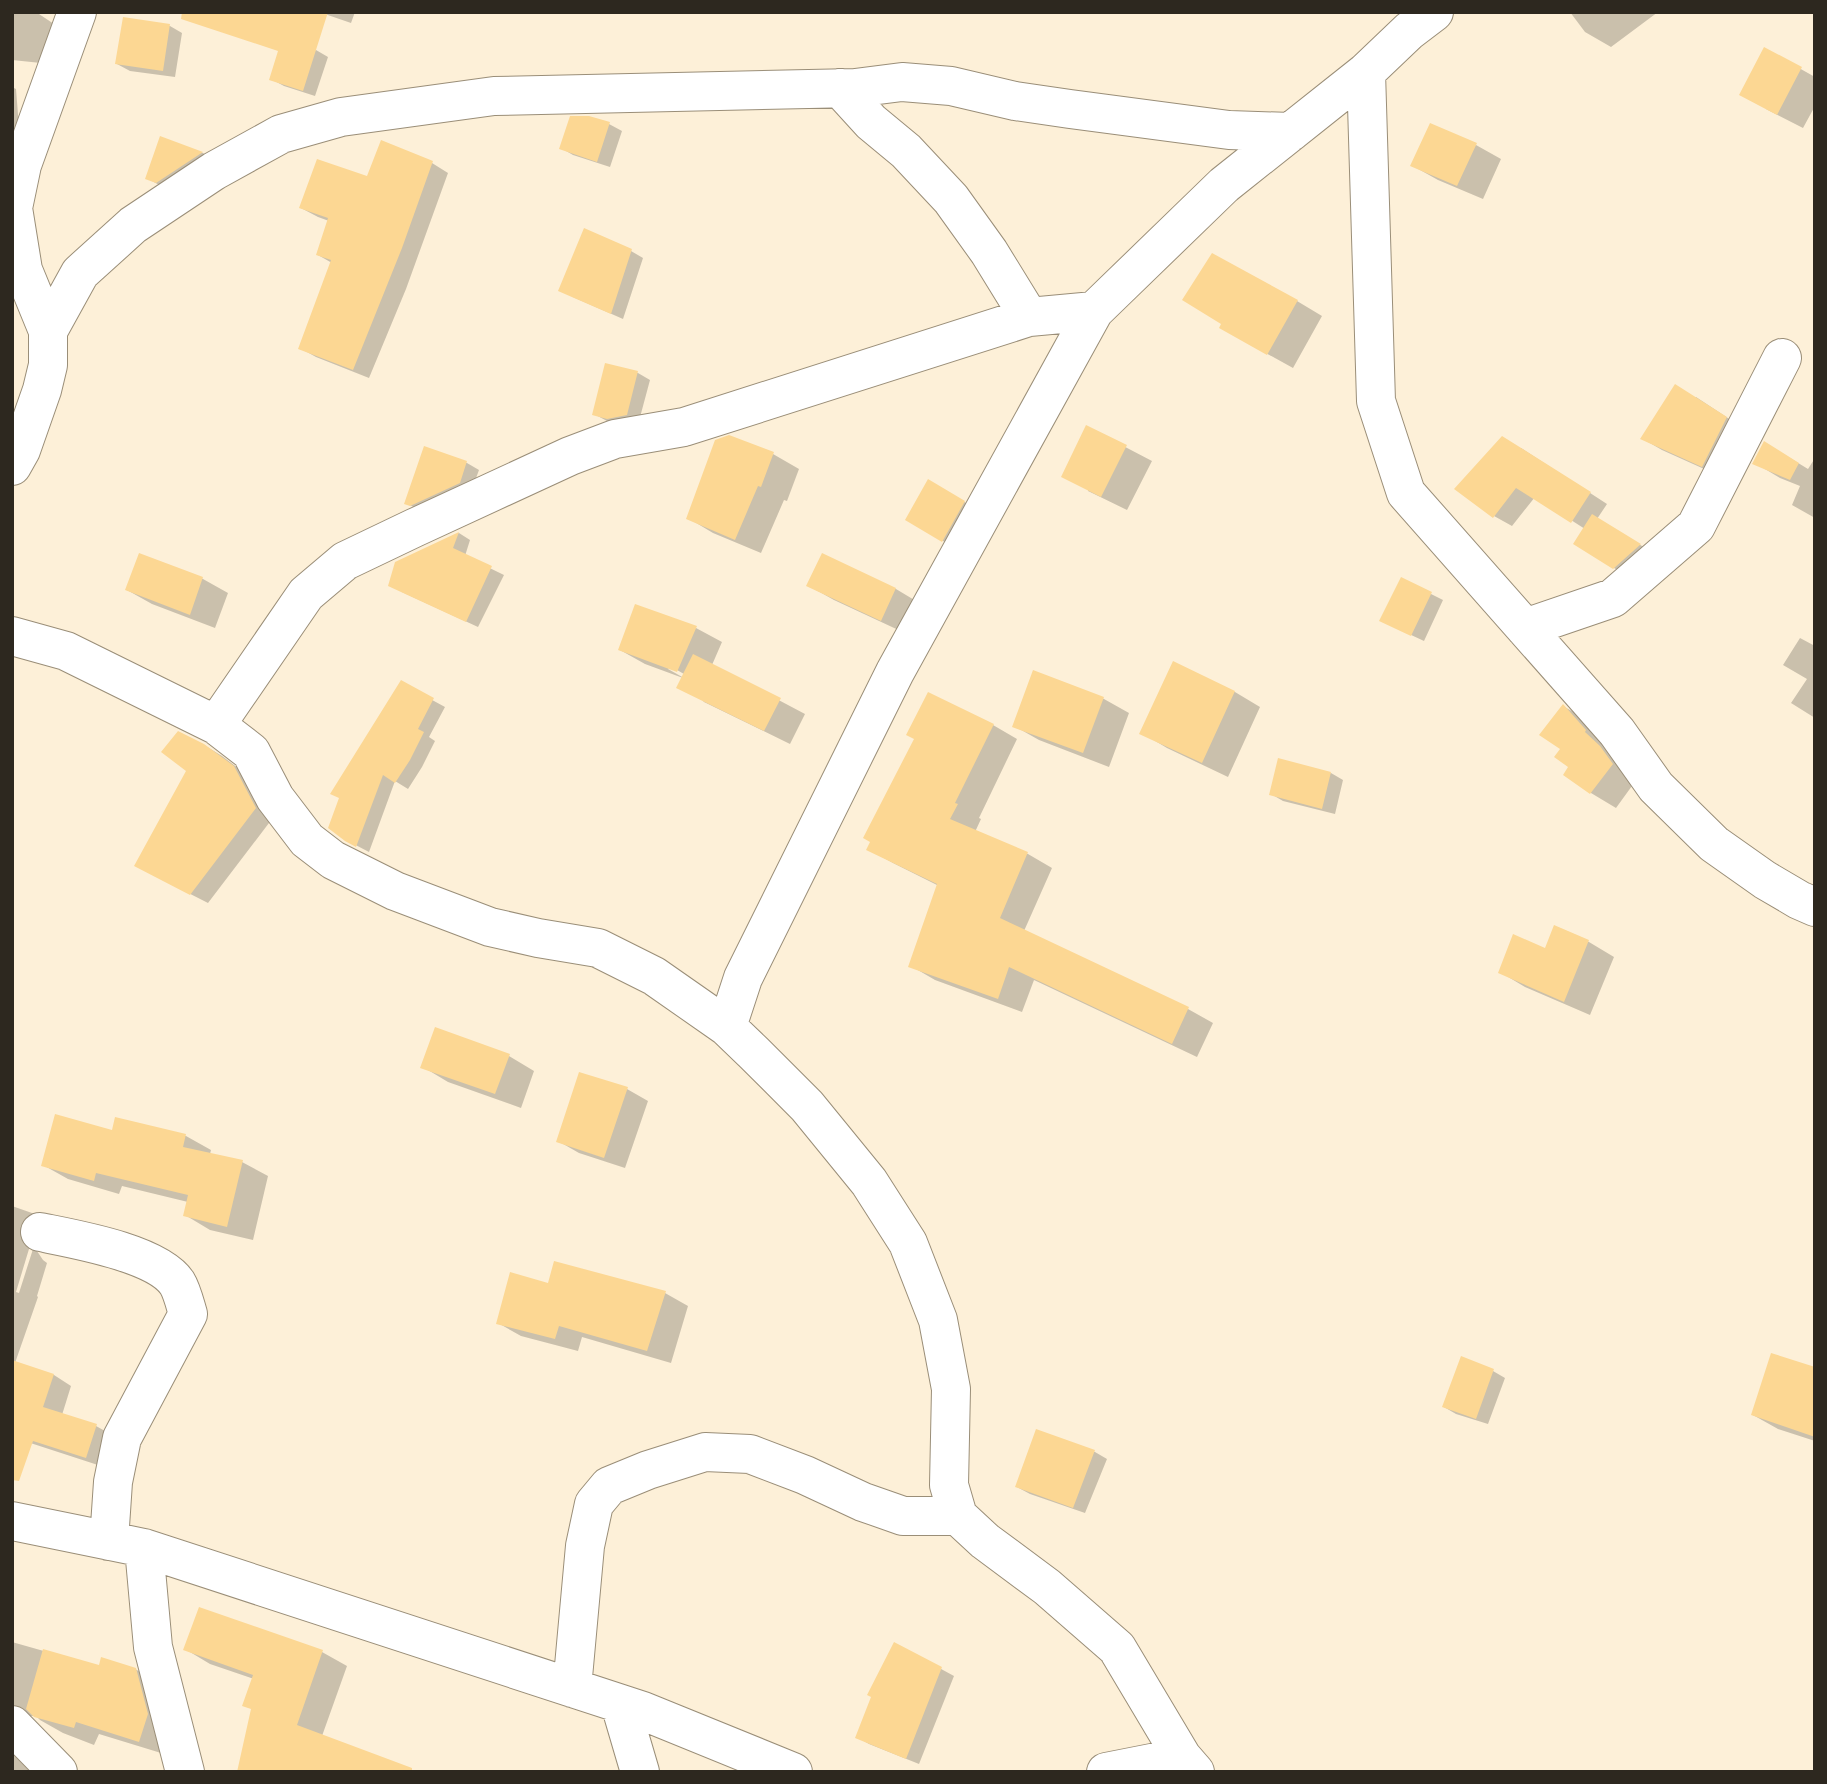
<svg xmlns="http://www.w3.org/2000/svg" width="1827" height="1784" viewBox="0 0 1827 1784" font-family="'Work Sans',sans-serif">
	<rect width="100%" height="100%" fill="#fdf0d8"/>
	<path fill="#0003" fill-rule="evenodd" d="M 12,12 L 36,12 L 54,24 L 41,63 L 12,60 Z
		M 319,12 L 355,12 L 351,23 Z
		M 1570,12 L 1658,12 L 1611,47 L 1585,32 Z
		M 124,19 L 170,26 L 182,33 L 175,77 L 130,71 L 117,64 Z
		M 1765,49 L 1815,77 L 1815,106 L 1803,128 L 1766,109 Z
		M 316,50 L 328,57 L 315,96 L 284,86 L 271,79 Z
		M 12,87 L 16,89 L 19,127 L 12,128 Z
		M 589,118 L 609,124 L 622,131 L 610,167 L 573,155 L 561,148 Z
		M 161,138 L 203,153 L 214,160 L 159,185 L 147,178 Z
		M 1476,145 L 1501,159 L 1483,199 L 1438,180 L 1413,166 Z
		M 432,163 L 448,173 L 406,289 L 369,378 L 316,357 L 300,348 L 332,263 L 318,255 L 329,221 L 318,217 L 301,208 L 369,179 Z
		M 631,251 L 643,258 L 623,319 L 573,297 Z
		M 1297,301 L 1322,316 L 1293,368 L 1246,342 L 1224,323 Z
		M 607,365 L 638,373 L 650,380 L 639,421 L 621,425 L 607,421 L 594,414 Z
		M 1696,397 L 1746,430 L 1722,477 L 1662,450 L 1643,439 Z
		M 1087,427 L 1152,461 L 1127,510 L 1088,491 Z
		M 729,437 L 773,454 L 799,469 L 787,501 L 784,500 L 761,553 L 713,533 L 688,518 Z
		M 1521,448 L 1607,504 L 1597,519 L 1652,552 L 1626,575 L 1614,568 L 1585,529 L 1535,497 L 1512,526 L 1494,516 Z
		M 425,449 L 467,463 L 479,470 L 472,489 L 419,510 L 406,503 Z
		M 1790,458 L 1808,469 L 1815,458 L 1815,518 L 1792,505 L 1800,486 L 1780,478 L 1755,463 Z
		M 929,481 L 976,509 L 955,548 L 907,520 Z
		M 459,533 L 470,540 L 465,556 L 504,575 L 478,627 L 402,592 L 396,563 Z
		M 140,555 L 203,579 L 228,593 L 215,628 L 152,604 L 127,590 Z
		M 823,555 L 896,589 L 921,604 L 907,634 L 834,600 L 809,586 Z
		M 1401,579 L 1443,600 L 1424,641 L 1394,627 Z
		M 696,628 L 722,642 L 712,665 L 805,714 L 790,744 L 704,702 L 683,678 L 645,664 L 620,650 ZM 670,666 L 684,674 L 684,678 L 668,669 Z
		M 1800,638 L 1815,646 L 1815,718 L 1791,703 L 1807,679 L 1783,665 Z
		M 1174,664 L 1235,692 L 1260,707 L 1228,777 L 1167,748 L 1142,733 Z
		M 1034,672 L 1104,699 L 1129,713 L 1109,767 L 1039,740 L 1014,726 Z
		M 401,683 L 445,707 L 429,737 L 435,741 L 422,767 L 408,789 L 395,781 L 369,852 L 346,840 L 341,798 Z
		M 1563,706 L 1589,721 L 1637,779 L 1616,808 L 1591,793 L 1562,749 Z
		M 993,725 L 1017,739 L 979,818 L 981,819 L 975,832 L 1028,854 L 1052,868 L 1024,931 L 1188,1009 L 1213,1023 L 1197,1057 L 1034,980 L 1022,1012 L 935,980 L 911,966 L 939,886 L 893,863 L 868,849 Z
		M 204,745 L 222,756 L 251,778 L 272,819 L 208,903 L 153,875 Z
		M 1331,773 L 1343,780 L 1335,814 L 1283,801 L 1271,794 Z
		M 1555,927 L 1589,942 L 1614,957 L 1590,1015 L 1525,987 L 1500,972 L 1546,950 Z
		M 509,1056 L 534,1071 L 521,1108 L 448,1082 L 423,1067 Z
		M 580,1074 L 627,1089 L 648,1101 L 625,1168 L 579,1153 L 558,1141 Z
		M 116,1119 L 186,1136 L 211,1150 L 210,1154 L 242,1162 L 268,1176 L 253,1240 L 210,1230 L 185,1215 L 188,1202 L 122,1186 L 119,1194 L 68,1179 L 43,1165 L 113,1132 Z
		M 12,1206 L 32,1213 L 49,1223 L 36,1238 L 37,1251 L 43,1260 L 47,1263 L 37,1296 L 38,1297 L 15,1363 L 54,1375 L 71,1386 L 62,1415 L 96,1426 L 114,1436 L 104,1467 L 12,1437 ZM 29,1249 L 33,1249 L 19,1293 L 16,1292 Z
		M 549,1285 L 665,1293 L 688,1306 L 671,1363 L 582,1337 L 578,1351 L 521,1336 L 498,1323 Z
		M 1493,1371 L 1505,1378 L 1488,1424 L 1456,1414 L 1444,1407 Z
		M 1815,1372 L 1815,1441 L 1778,1429 L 1753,1415 Z
		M 1037,1431 L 1095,1452 L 1107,1459 L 1085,1513 L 1030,1494 L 1017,1487 Z
		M 200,1610 L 322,1652 L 347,1666 L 322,1736 L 253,1710 L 254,1679 L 210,1664 L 185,1649 Z
		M 12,1642 L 100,1667 L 135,1669 L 158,1682 L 161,1753 L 99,1734 L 94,1745 L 63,1733 L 40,1720 L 36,1716 L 29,1716 L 35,1772 L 12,1772 Z
		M 895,1644 L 954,1676 L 919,1764 L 869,1744 L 857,1737 Z"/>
	<path fill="#fcd793" d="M 182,12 L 328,12 L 303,91 L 269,80 L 278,51 L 181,19 Z
		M 123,17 L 170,24 L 163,71 L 115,64 Z
		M 1764,47 L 1802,67 L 1777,115 L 1739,95 Z
		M 570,116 L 589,116 L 610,122 L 597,162 L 559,149 Z
		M 1430,123 L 1477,143 L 1457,186 L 1410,166 Z
		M 160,136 L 203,152 L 156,183 L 145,179 Z
		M 381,140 L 433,161 L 402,248 L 353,370 L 298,349 L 331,260 L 316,255 L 328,218 L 299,208 L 317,159 L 367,176 Z
		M 584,228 L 632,249 L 611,314 L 558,291 Z
		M 1212,253 L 1298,300 L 1267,355 L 1219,328 L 1221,324 L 1182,300 Z
		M 605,363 L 638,371 L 627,415 L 607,419 L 592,415 Z
		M 1675,384 L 1727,417 L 1702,467 L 1640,439 Z
		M 1086,425 L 1127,445 L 1101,497 L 1061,477 Z
		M 729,435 L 774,452 L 761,487 L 758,486 L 735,540 L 686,519 L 715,440 Z
		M 1502,436 L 1591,492 L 1571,523 L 1516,488 L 1493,518 L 1454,489 Z
		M 1764,441 L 1799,463 L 1790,480 L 1752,464 Z
		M 424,446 L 467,461 L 460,483 L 410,506 L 404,504 Z
		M 928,479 L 965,501 L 942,542 L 905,520 Z
		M 1592,514 L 1641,544 L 1613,569 L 1573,544 Z
		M 459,532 L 453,548 L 492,566 L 466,622 L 388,586 L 395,562 Z
		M 139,553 L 203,577 L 190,615 L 125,590 Z
		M 822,553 L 896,588 L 881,621 L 806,586 Z
		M 1401,577 L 1432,592 L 1411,636 L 1379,621 Z
		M 635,604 L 697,626 L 677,672 L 618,650 Z
		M 693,654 L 781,698 L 764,731 L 676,688 Z
		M 1173,661 L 1235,691 L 1202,763 L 1139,734 Z
		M 1033,670 L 1104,697 L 1083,753 L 1012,727 Z
		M 401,680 L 434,698 L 418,729 L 424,732 L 410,760 L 395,783 L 383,775 L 356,847 L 345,841 L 328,828 L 339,798 L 330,794 Z
		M 928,692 L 994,724 L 955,803 L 958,804 L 950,819 L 1028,852 L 1000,918 L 1189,1007 L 1172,1044 L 1009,967 L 998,999 L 908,967 L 937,884 L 866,850 L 870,842 L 863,838 L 914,739 L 906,735 Z
		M 1563,704 L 1586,730 L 1585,732 L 1600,746 L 1613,764 L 1590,794 L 1563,775 L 1568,767 L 1554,757 L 1560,749 L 1539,735 Z
		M 178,731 L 204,744 L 234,766 L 256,808 L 190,895 L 134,866 L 186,771 L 161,752 Z
		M 1278,758 L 1331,772 L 1322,809 L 1269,795 Z
		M 1554,925 L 1589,940 L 1564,1002 L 1498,973 L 1513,934 L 1545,948 Z
		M 435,1027 L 510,1054 L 495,1094 L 420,1068 Z
		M 579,1072 L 628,1087 L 604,1158 L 556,1142 Z
		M 55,1114 L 112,1130 L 115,1117 L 186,1134 L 183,1147 L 243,1160 L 227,1227 L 183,1216 L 188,1195 L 96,1173 L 94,1181 L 41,1166 Z
		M 554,1261 L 666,1291 L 647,1351 L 559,1326 L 555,1339 L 496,1324 L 510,1272 L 548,1283 Z
		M 1771,1353 L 1815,1367 L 1815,1437 L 1751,1415 Z
		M 1461,1356 L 1494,1369 L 1476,1419 L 1442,1407 Z
		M 12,1360 L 54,1374 L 43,1407 L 97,1424 L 86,1458 L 33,1441 L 19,1481 L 12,1480 Z
		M 1036,1429 L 1095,1450 L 1073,1508 L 1015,1487 Z
		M 199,1607 L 323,1650 L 297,1725 L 412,1768 L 412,1772 L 237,1772 L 251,1709 L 242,1706 L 253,1675 L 183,1650 Z
		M 894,1642 L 942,1667 L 906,1759 L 855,1738 L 871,1697 L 867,1695 Z
		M 43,1649 L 99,1665 L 101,1657 L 136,1668 L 148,1714 L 139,1742 L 76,1722 L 74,1728 L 34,1717 L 26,1709 Z"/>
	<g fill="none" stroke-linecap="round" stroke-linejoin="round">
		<g stroke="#9a8e78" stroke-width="40">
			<path id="minor" d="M 1366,72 L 1376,401 L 1406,493 L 1617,732 L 1656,787 L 1714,844 L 1765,880 L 1799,900 L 1815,907
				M 840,88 L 871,122 L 906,151 L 951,199 L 989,252 L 1029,317
				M 48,331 L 80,273 L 133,225 L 214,171 L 281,134 L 341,117 L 494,96 L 855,88 L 902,82 L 951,86 L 1015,101 L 1070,109 L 1229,130 L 1291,132
				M 12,466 L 21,450 L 42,390 L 48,365 L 48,331 L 23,270 L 13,208 L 22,165 L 77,12
				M 1525,628 L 1613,598 L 1696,526 L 1782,358
				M 12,636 L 66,651 L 216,725 L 251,752 L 275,798 L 307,840 L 333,860 L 395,891 L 490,927 L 538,938 L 598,948 L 654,976 L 727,1027 L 754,1053 L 807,1106 L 869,1182 L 908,1243 L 938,1320 L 951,1389 L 949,1485 L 958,1516 L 985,1541 L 1047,1587 L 1117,1648 L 1182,1757 L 1195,1772
				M 216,725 L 306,594 L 345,561 L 414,528 L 570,456 L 615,439 L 684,427 L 1029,317 L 1094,311
				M 727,1027 L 743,978 L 895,672 L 1094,311 L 1224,185 L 1366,72 L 1409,31 L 1434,12
				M 40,1232 C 74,1239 157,1253 177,1283 C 182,1291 185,1304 188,1314 L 122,1438 L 113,1482 L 109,1541
				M 12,1521 L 144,1548 L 643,1711 L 793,1772
				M 144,1548 L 153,1647 L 185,1772
				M 572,1688 L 585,1546 L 594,1504 L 609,1486 L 648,1470 L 705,1452 L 750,1454 L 805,1475 L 863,1502 L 903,1516 L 958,1516
				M 620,1704 L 640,1772
				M 12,1725 L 58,1772
				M 1106,1772 L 1182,1757"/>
		</g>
		<use href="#minor" stroke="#fff" stroke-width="38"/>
	</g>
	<rect width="1827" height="1784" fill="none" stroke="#2d281f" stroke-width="28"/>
</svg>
